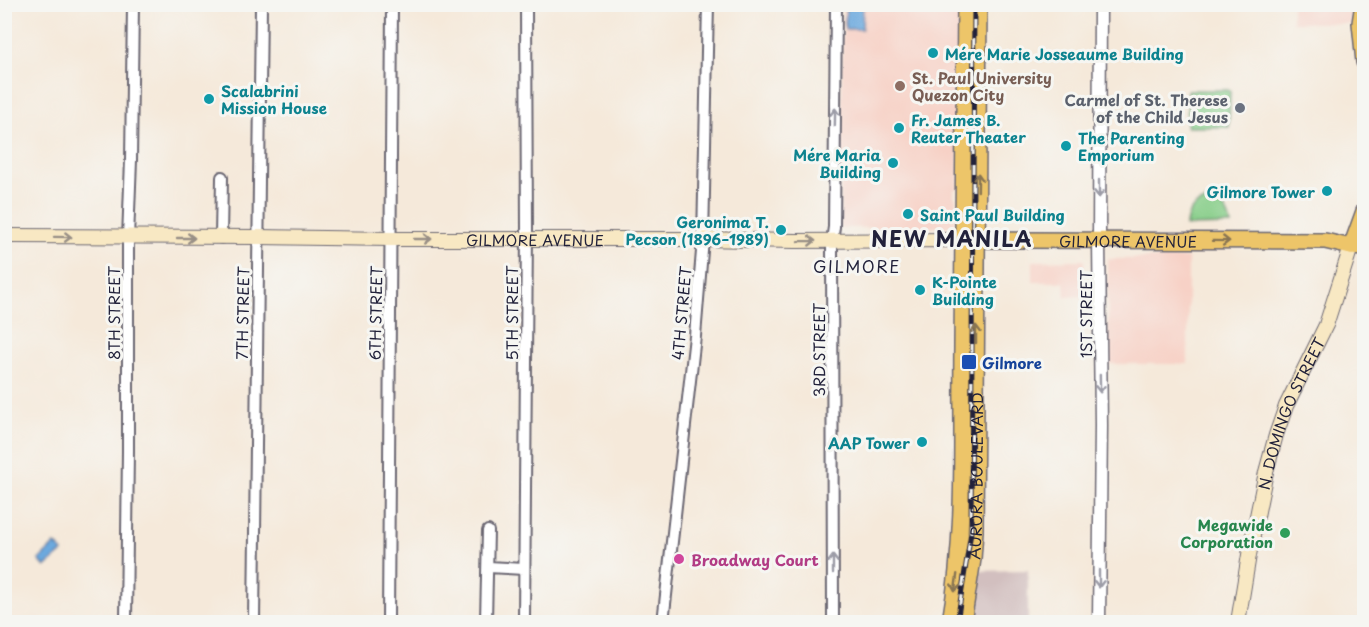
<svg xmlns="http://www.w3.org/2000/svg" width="1369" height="627" viewBox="0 0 1369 627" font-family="'Playpen Sans',sans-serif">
	<rect width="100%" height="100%" fill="#f6f6f2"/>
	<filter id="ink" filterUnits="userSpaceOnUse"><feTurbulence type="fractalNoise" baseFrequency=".0167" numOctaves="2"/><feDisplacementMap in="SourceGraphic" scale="12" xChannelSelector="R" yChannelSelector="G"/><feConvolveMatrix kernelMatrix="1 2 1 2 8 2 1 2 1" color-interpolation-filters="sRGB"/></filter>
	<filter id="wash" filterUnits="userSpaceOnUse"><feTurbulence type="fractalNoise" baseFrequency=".008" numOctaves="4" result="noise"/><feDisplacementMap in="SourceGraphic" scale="24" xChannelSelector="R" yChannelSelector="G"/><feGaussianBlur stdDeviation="1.35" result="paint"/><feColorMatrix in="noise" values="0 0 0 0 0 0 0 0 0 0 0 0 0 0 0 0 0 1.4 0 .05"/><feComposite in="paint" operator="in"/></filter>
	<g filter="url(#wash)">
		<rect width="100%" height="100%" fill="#f5e9da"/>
		<path fill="#f7d1c6" d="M 843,5 L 959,5 L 958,189 L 954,189 L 954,197 L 956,198 L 955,222 L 952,225 L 947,227 L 840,228 Z
			M 1292,5 L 1353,5 L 1352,24 L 1292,22 Z
			M 1188,258 L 1188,364 L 1108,364 L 1108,259 Z
			M 1084,260 L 1084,296 L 1065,297 L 1064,282 L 1033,282 L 1033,261 Z"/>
		<path fill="#d2bfbf" d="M 1028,570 L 1028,622 L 967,620 L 975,571 Z"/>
		<path fill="#86cd88" stroke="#547862" stroke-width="1.5" d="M 1188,90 L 1230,90 L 1229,127 L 1187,127 Z
			M 1206,201 C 1223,202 1228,210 1231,225 L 1186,226 C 1187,212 1193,205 1206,201 Z"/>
		<path fill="#6ca9de" stroke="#47668c" stroke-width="1.5" d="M 846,5 L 863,5 L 862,29 L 845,29 Z
			M 55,544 L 63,552 L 45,567 L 39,560 Z"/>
	</g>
	<g filter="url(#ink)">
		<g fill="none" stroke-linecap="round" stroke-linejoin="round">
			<g stroke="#6c6873" stroke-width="14">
				<path id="minor" d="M 221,238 L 222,177
					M 488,567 L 524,569
					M 486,620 L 488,531
					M 126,622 L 128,451 L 128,238 L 131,160 L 133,4
					M 254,622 L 261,4
					M 388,622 L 392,4
					M 524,622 L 527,231 L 526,4
					M 663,622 L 695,336 L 703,239 L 708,4
					M 833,622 L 832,241 L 834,227 L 836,4"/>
			</g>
			<g stroke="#6c6873" stroke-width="15">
				<path id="tertiary" d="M 1099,622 L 1101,425 L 1099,241 L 1100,4"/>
			</g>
			<g stroke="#6c6873" stroke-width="16">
				<g id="secondary">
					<path id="s1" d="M 4,236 L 258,237 L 391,239 L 703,239 L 795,241 L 963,240"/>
					<path id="s2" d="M 1238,622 L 1249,555 L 1266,472 L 1276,435 L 1286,406 L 1326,325 L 1351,247"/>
				</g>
			</g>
			<g stroke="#6c6873" stroke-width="18">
				<g id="primary">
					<path d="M 1363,4 L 1360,23 L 1364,62"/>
					<path id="s3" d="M 969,240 L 1325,241 L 1351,247 L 1364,248"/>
					<path d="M 1351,247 L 1364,211"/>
					<path d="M 950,622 C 966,531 961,438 962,346 C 962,232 963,118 965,4"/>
					<path id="s4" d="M 963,622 L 973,559 L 975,531 L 979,4"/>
				</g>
			</g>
			<use href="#minor" stroke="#fff" stroke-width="10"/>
			<use href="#tertiary" stroke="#fff" stroke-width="12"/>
			<use href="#secondary" stroke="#f8e8c3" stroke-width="14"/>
			<use href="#primary" stroke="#edc569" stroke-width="15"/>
			<g stroke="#22223b" stroke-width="5">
				<path id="rail" d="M 957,622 L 971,532 L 974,4"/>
			</g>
			<use href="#rail" stroke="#f6f6f2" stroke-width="3" stroke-dasharray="9" stroke-linecap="butt"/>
		</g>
		<defs><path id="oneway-shaft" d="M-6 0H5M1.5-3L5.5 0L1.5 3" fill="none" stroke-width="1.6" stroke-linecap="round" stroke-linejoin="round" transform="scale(1.5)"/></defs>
		<g stroke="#9c9ca7">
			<use href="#oneway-shaft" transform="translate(835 117) rotate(-89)"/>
			<use href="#oneway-shaft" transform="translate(1099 189) rotate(90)"/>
			<use href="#oneway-shaft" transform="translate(1100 384) rotate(89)"/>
			<use href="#oneway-shaft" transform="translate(833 564) rotate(-90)"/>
			<use href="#oneway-shaft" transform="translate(1099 579) rotate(90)"/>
		</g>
		<g stroke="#887452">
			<use href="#oneway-shaft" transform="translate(978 182) rotate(-89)"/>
			<use href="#oneway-shaft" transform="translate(1221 241) rotate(1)"/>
			<use href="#oneway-shaft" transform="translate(976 334) rotate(-90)"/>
			<use href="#oneway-shaft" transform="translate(956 583) rotate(98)"/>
		</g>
		<g stroke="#988f86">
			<use href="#oneway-shaft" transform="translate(63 237) rotate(1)"/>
			<use href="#oneway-shaft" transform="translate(186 238)"/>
			<use href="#oneway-shaft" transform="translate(423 239)"/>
			<use href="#oneway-shaft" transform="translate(807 241) rotate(-1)"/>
		</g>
	</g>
	<g fill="#0f9aa8" stroke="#f6f6f2" stroke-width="2">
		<circle cx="933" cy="53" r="6"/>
		<circle cx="209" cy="99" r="6"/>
		<circle cx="899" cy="128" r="6"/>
		<circle cx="1066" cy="146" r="6"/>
		<circle cx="893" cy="163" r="6"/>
		<circle cx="1327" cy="191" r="6"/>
		<circle cx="908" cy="214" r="6"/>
		<circle cx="781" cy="230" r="6"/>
		<circle cx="920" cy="290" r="6"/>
		<circle cx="922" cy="442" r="6"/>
	</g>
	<circle fill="#8d6e63" stroke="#f6f6f2" stroke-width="2" cx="900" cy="86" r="6"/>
	<circle fill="#6b7280" stroke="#f6f6f2" stroke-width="2" cx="1240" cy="108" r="6"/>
	<rect fill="#1a4fb4" stroke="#f6f6f2" stroke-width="2" x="961" y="354" width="16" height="16" rx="3"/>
	<circle fill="#2e9e5b" stroke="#f6f6f2" stroke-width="2" cx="1285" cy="533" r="6"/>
	<circle fill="#d1479c" stroke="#f6f6f2" stroke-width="2" cx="679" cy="559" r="6"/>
	<g text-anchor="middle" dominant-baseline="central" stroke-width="6" stroke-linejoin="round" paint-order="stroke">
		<g font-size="15" font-weight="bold" fill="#0d838f" stroke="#f6f6f2" text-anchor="start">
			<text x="945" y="53">Mére Marie Josseaume Building</text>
			<text x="221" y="90">Scalabrini<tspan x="221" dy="17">Mission House</tspan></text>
			<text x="911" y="119">Fr. James B.<tspan x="911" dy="17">Reuter Theater</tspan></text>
			<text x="1078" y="137">The Parenting<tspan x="1078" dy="17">Emporium</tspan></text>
			<text x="881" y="154" text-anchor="end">Mére Maria<tspan x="881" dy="17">Building</tspan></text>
			<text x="1315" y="191" text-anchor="end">Gilmore Tower</text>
			<text x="920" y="214">Saint Paul Building</text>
			<text x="769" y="221" text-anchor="end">Geronima T.<tspan x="769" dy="17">Pecson (1896–1989)</tspan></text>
			<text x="932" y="281">K-Pointe<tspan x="932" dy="17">Building</tspan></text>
			<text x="910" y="442" text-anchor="end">AAP Tower</text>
		</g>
		<g font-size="15" font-weight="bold" fill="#785e54" stroke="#f6f6f2" text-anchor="start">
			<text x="912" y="77">St. Paul University<tspan x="912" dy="17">Quezon City</tspan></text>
		</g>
		<g font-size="15" font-weight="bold" fill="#5b616d" stroke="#f6f6f2" text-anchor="end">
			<text x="1228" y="99">Carmel of St. Therese<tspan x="1228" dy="17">of the Child Jesus</tspan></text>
		</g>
		<g font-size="15" fill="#22223b" stroke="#f6f6f2">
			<text stroke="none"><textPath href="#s1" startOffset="531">GILMORE AVENUE</textPath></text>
			<text stroke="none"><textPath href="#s3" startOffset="159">GILMORE AVENUE</textPath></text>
			<text transform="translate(113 313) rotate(-90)">8TH STREET</text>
			<text transform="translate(242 313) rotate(-89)">7TH STREET</text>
			<text transform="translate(375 313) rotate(-89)">6TH STREET</text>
			<text transform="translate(511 313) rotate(-90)">5TH STREET</text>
			<text transform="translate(681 313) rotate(-85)">4TH STREET</text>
			<text transform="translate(1085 314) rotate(-90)">1ST STREET</text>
			<text transform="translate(818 350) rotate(-90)">3RD STREET</text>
			<text stroke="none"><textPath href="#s2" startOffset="216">N. DOMINGO STREET</textPath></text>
			<text stroke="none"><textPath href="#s4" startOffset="147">AURORA BOULEVARD</textPath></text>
		</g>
		<g font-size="15" font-weight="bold" fill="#164399" stroke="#f6f6f2" text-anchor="start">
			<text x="982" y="362">Gilmore</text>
		</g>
		<g font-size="15" font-weight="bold" fill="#27864d" stroke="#f6f6f2" text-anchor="end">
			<text x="1273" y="524">Megawide<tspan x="1273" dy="17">Corporation</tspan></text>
		</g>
		<g font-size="15" font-weight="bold" fill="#b23c85" stroke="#f6f6f2" text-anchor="start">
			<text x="691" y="559">Broadway Court</text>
		</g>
		<g font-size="16" letter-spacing="1.5" fill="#22223b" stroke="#f6f6f2">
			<text x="857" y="266">GILMORE</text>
		</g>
		<g font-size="21" font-weight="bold" letter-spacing="1.5" fill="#22223b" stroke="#f6f6f2">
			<text x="952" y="238">NEW MANILA</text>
		</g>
	</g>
	<rect width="1369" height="627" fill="none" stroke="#f6f6f2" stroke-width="24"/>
</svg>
